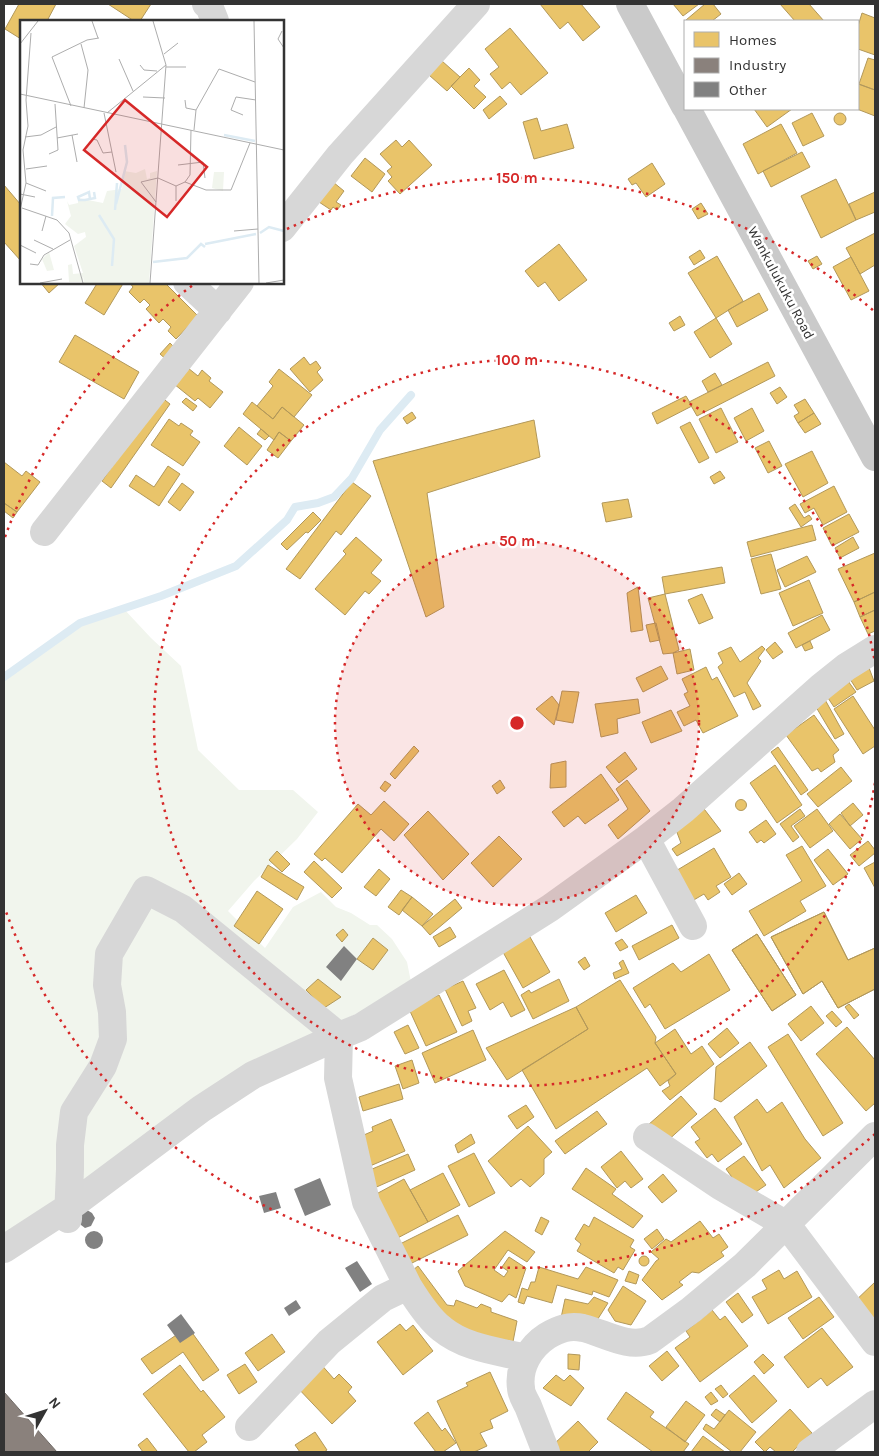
<svg xmlns="http://www.w3.org/2000/svg" width="879" height="1456" viewBox="0 0 879 1456" font-family="Karla,sans-serif">
	<rect width="100%" height="100%" fill="#fff"/>
	<path fill="#f1f5ed" d="M 123,608 L 151,638 L 181,666 L 198,750 L 239,790 L 293,790 L 318,812 L 297,839 L 254,881 L 228,911 L 265,948 L 293,907 L 321,892 L 336,907 L 351,913 L 370,925 L 377,925 L 392,939 L 407,962 L 411,982 L 384,1001 L 248,1064 L 4,1243 L 4,677 L 80,623 Z"/>
	<path fill="#e9c46a" stroke="#b2985a" d="M 19,4 L 56,4 L 47,21 L 21,21 L 21,39 L 5,29 Z
		M 108,4 L 151,4 L 140,21 L 134,21 Z
		M 540,4 L 581,4 L 600,27 L 583,41 L 568,22 L 560,29 Z
		M 673,4 L 699,4 L 683,16 Z
		M 705,4 L 713,4 L 721,14 L 712,21 L 687,21 L 686,20 Z
		M 780,4 L 809,4 L 824,21 L 795,21 Z
		M 862,13 L 875,18 L 875,55 L 858,49 L 858,26 Z
		M 510,28 L 548,73 L 521,95 L 510,82 L 502,89 L 490,74 L 499,67 L 485,49 Z
		M 868,58 L 875,60 L 875,90 L 859,84 Z
		M 442,61 L 460,77 L 447,91 L 429,75 Z
		M 469,68 L 480,80 L 474,86 L 486,97 L 474,109 L 451,86 Z
		M 858,84 L 875,90 L 875,116 L 857,109 L 858,109 Z
		M 500,96 L 507,104 L 489,119 L 483,110 Z
		M 754,109 L 792,109 L 767,127 Z
		M834 119a6 6 0 1 1 12 0a6 6 0 1 1-12 0Z
		M 812,113 L 824,136 L 803,146 L 792,123 Z
		M 537,118 L 541,131 L 567,124 L 574,148 L 534,159 L 523,122 Z
		M 781,124 L 797,153 L 758,174 L 743,144 Z
		M 396,140 L 402,147 L 409,140 L 432,165 L 400,194 L 388,181 L 392,177 L 387,171 L 392,167 L 380,154 Z
		M 802,152 L 810,167 L 771,187 L 763,171 Z
		M 365,158 L 385,174 L 372,192 L 351,176 Z
		M 652,163 L 665,184 L 646,197 L 636,183 L 632,185 L 628,179 Z
		M 836,179 L 856,220 L 821,238 L 801,196 Z
		M 333,182 L 344,191 L 336,202 L 341,205 L 337,210 L 333,207 L 331,210 L 319,202 Z
		M 4,185 L 21,205 L 21,261 L 4,242 Z
		M 875,192 L 875,212 L 856,220 L 849,204 Z
		M 701,203 L 708,214 L 698,219 L 692,209 Z
		M 875,233 L 875,265 L 860,274 L 846,248 Z
		M 559,244 L 587,280 L 559,301 L 545,282 L 538,287 L 525,271 Z
		M 700,250 L 705,258 L 694,265 L 689,257 Z
		M 717,256 L 743,301 L 716,318 L 688,273 Z
		M 817,256 L 822,264 L 813,269 L 808,261 Z
		M 851,257 L 869,291 L 851,300 L 833,267 Z
		M 40,282 L 61,282 L 49,293 Z
		M 98,282 L 124,282 L 104,315 L 85,303 Z
		M 129,282 L 164,282 L 198,316 L 176,339 L 168,331 L 171,327 L 163,319 L 159,323 L 146,309 L 150,305 L 144,299 L 140,303 L 129,292 L 133,287 Z
		M 759,293 L 768,310 L 737,327 L 728,310 Z
		M 680,316 L 685,325 L 674,331 L 669,323 Z
		M 716,318 L 732,344 L 710,358 L 694,332 Z
		M 75,335 L 139,372 L 124,399 L 59,362 Z
		M 170,343 L 178,351 L 168,361 L 160,354 Z
		M 304,357 L 310,365 L 316,361 L 321,368 L 317,372 L 323,380 L 310,392 L 290,369 Z
		M 768,362 L 775,376 L 697,416 L 689,402 Z
		M 188,368 L 198,376 L 202,370 L 211,378 L 209,381 L 223,392 L 210,408 L 198,398 L 195,401 L 174,384 Z
		M 279,369 L 312,395 L 294,417 L 282,407 L 273,419 L 257,406 L 273,386 L 269,382 Z
		M 715,373 L 722,385 L 708,392 L 702,381 Z
		M 780,387 L 787,397 L 777,404 L 770,393 Z
		M 686,396 L 692,406 L 657,424 L 652,413 Z
		M 161,397 L 170,404 L 111,488 L 102,481 Z
		M 186,398 L 197,406 L 193,411 L 182,402 Z
		M 805,399 L 814,413 L 798,423 L 794,416 L 799,413 L 794,405 Z
		M 252,402 L 273,419 L 282,407 L 304,425 L 291,441 L 279,432 L 274,440 L 243,414 Z
		M 721,408 L 738,442 L 716,453 L 699,419 Z
		M 752,408 L 764,431 L 746,441 L 734,418 Z
		M 412,412 L 416,418 L 407,424 L 403,418 Z
		M 814,413 L 821,424 L 805,433 L 798,423 Z
		M 169,419 L 179,426 L 181,423 L 193,431 L 190,435 L 200,442 L 183,466 L 151,445 Z
		M 534,420 L 540,457 L 427,493 L 444,607 L 426,617 L 373,461 Z
		M 690,422 L 709,458 L 699,463 L 680,427 Z
		M 239,427 L 262,446 L 247,465 L 224,446 Z
		M 261,429 L 269,436 L 265,440 L 257,434 Z
		M 279,432 L 291,441 L 278,458 L 267,450 Z
		M 769,441 L 782,466 L 768,473 L 755,448 Z
		M 812,451 L 828,483 L 803,497 L 785,464 Z
		M 4,462 L 22,476 L 26,471 L 40,482 L 17,512 L 4,503 Z
		M 168,466 L 180,474 L 159,506 L 129,486 L 136,475 L 154,487 Z
		M 720,471 L 725,478 L 714,484 L 710,477 Z
		M 352,482 L 371,496 L 341,535 L 336,531 L 300,579 L 286,569 Z
		M 182,483 L 194,492 L 180,511 L 168,502 Z
		M 834,486 L 847,512 L 823,525 L 814,508 L 805,513 L 800,504 Z
		M 628,499 L 632,517 L 606,522 L 602,503 Z
		M 4,503 L 17,512 L 13,518 L 4,511 Z
		M 795,504 L 804,518 L 809,515 L 812,519 L 801,527 L 789,508 Z
		M 313,512 L 321,520 L 308,533 L 306,532 L 287,550 L 281,544 Z
		M 849,514 L 859,532 L 832,546 L 823,528 Z
		M 812,525 L 816,540 L 751,557 L 747,542 Z
		M 356,537 L 382,560 L 371,573 L 381,581 L 369,594 L 365,591 L 345,615 L 315,589 L 346,554 L 343,551 Z
		M 853,537 L 859,548 L 840,558 L 835,548 Z
		M 875,553 L 875,592 L 854,602 L 838,569 Z
		M 771,554 L 781,589 L 761,594 L 751,559 Z
		M 807,556 L 816,572 L 785,587 L 777,570 Z
		M 722,567 L 725,583 L 665,594 L 662,577 Z
		M 809,580 L 823,613 L 793,626 L 779,593 Z
		M 638,587 L 643,630 L 631,632 L 627,593 Z
		M 875,592 L 875,610 L 860,617 L 854,602 Z
		M 665,594 L 679,650 L 673,653 L 663,654 L 648,598 Z
		M 702,594 L 713,618 L 699,624 L 688,600 Z
		M 875,610 L 875,631 L 868,634 L 860,617 Z
		M 822,615 L 830,630 L 796,648 L 788,633 Z
		M 656,623 L 660,640 L 650,642 L 646,625 Z
		M 810,641 L 813,648 L 805,651 L 802,645 Z
		M 775,642 L 783,652 L 773,659 L 766,650 Z
		M 762,646 L 765,649 L 758,658 L 761,661 L 747,683 L 761,706 L 753,710 L 745,692 L 734,697 L 718,667 L 723,663 L 718,653 L 731,647 L 740,662 Z
		M 690,649 L 694,670 L 677,674 L 673,653 Z
		M 866,660 L 874,681 L 857,690 L 845,671 Z
		M 661,666 L 668,679 L 643,692 L 636,678 Z
		M 706,667 L 712,680 L 717,677 L 738,716 L 703,733 L 696,720 L 684,726 L 677,712 L 690,706 L 684,694 L 688,692 L 682,679 Z
		M 843,674 L 856,692 L 834,707 L 826,695 Z
		M 562,691 L 579,692 L 573,723 L 556,720 Z
		M 552,696 L 559,705 L 554,725 L 536,709 Z
		M 823,696 L 844,734 L 835,739 L 813,702 Z
		M 853,696 L 875,730 L 875,746 L 863,754 L 834,709 Z
		M 638,699 L 640,713 L 617,719 L 618,733 L 601,737 L 595,704 Z
		M 671,710 L 682,731 L 651,743 L 642,722 Z
		M 814,715 L 839,750 L 833,755 L 835,762 L 821,772 L 818,768 L 812,771 L 786,735 Z
		M 414,746 L 419,751 L 395,779 L 390,774 Z
		M 778,747 L 808,790 L 801,795 L 771,752 Z
		M 625,752 L 637,769 L 619,783 L 606,767 Z
		M 566,761 L 566,787 L 550,788 L 551,764 Z
		M 775,765 L 802,805 L 777,823 L 750,783 Z
		M 841,767 L 852,781 L 818,807 L 807,794 Z
		M 601,774 L 619,800 L 585,824 L 578,816 L 564,827 L 552,812 Z
		M 500,780 L 505,788 L 497,794 L 492,786 Z
		M 627,780 L 650,811 L 618,839 L 608,825 L 628,809 L 616,789 Z
		M 385,781 L 391,785 L 385,792 L 380,788 Z
		M735.5 805a5.5 5.5 0 1 1 11 0a5.5 5.5 0 1 1-11 0Z
		M 384,801 L 409,824 L 394,841 L 381,829 L 342,873 L 325,858 L 322,861 L 314,854 L 358,804 L 371,815 Z
		M 698,801 L 721,831 L 677,856 L 672,849 L 681,843 L 673,822 Z
		M 853,803 L 863,815 L 850,826 L 841,813 Z
		M 800,809 L 805,816 L 791,826 L 799,837 L 793,842 L 780,824 Z
		M 817,809 L 833,831 L 810,848 L 794,826 Z
		M 428,811 L 469,854 L 443,880 L 404,835 Z
		M 840,814 L 862,839 L 850,849 L 829,824 Z
		M 766,820 L 776,834 L 764,843 L 761,840 L 757,843 L 749,832 Z
		M 499,836 L 522,859 L 493,887 L 471,863 Z
		M 868,841 L 875,850 L 875,853 L 859,866 L 850,855 Z
		M 802,846 L 826,886 L 800,901 L 806,911 L 764,936 L 749,911 L 802,881 L 786,855 Z
		M 714,848 L 731,877 L 716,886 L 720,892 L 708,900 L 704,894 L 692,901 L 674,872 Z
		M 828,849 L 848,874 L 833,885 L 814,860 Z
		M 277,851 L 290,864 L 282,872 L 269,860 Z
		M 314,861 L 342,888 L 332,898 L 304,872 Z
		M 875,862 L 875,888 L 864,868 Z
		M 268,865 L 304,887 L 297,900 L 261,877 Z
		M 379,869 L 390,879 L 376,896 L 364,887 Z
		M 739,873 L 747,884 L 732,895 L 724,884 Z
		M 401,890 L 412,897 L 399,915 L 388,907 Z
		M 257,891 L 283,909 L 259,944 L 234,926 Z
		M 636,895 L 647,913 L 616,932 L 605,913 Z
		M 412,897 L 433,914 L 422,926 L 402,910 Z
		M 455,899 L 462,908 L 430,935 L 422,926 Z
		M 824,912 L 848,960 L 875,948 L 875,989 L 838,1008 L 822,981 L 803,994 L 771,937 Z
		M 824,912 L 848,960 L 875,948 L 875,989 L 838,1008 L 822,981 L 803,994 L 771,937 Z
		M 672,925 L 679,938 L 639,960 L 632,946 Z
		M 450,927 L 456,937 L 439,947 L 433,937 Z
		M 343,929 L 348,935 L 342,942 L 336,935 Z
		M 526,930 L 550,972 L 523,988 L 499,945 Z
		M 757,934 L 796,995 L 772,1011 L 732,950 Z
		M 757,934 L 796,995 L 772,1011 L 732,950 Z
		M 373,938 L 388,950 L 373,970 L 357,959 Z
		M 622,939 L 628,947 L 620,951 L 615,943 Z
		M 709,954 L 730,990 L 665,1029 L 650,1004 L 645,1008 L 633,988 L 673,963 L 681,972 Z
		M 585,957 L 590,966 L 584,970 L 578,962 Z
		M 623,960 L 629,973 L 615,979 L 613,973 L 622,969 L 619,963 Z
		M 504,970 L 525,1010 L 511,1017 L 503,1002 L 490,1010 L 476,984 Z
		M 318,979 L 341,997 L 324,1008 L 306,990 Z
		M 559,979 L 569,1001 L 533,1019 L 521,995 L 529,990 L 531,993 Z
		M 620,980 L 656,1037 L 655,1043 L 676,1074 L 660,1086 L 647,1068 L 556,1129 L 522,1070 L 588,1029 L 576,1007 Z
		M 463,981 L 476,1008 L 468,1011 L 472,1021 L 462,1026 L 445,989 Z
		M 439,995 L 457,1032 L 426,1046 L 409,1009 Z
		M 849,1004 L 859,1015 L 854,1019 L 845,1007 Z
		M 811,1006 L 824,1023 L 801,1041 L 788,1024 Z
		M 576,1007 L 588,1029 L 507,1080 L 486,1048 Z
		M 832,1011 L 842,1022 L 836,1027 L 826,1016 Z
		M 408,1025 L 419,1048 L 405,1054 L 394,1032 Z
		M 847,1027 L 875,1060 L 875,1103 L 866,1111 L 816,1054 Z
		M 727,1028 L 739,1043 L 720,1058 L 708,1044 Z
		M 675,1029 L 691,1054 L 702,1046 L 714,1064 L 670,1100 L 662,1091 L 670,1086 L 668,1081 L 676,1074 L 655,1043 Z
		M 473,1030 L 486,1060 L 435,1083 L 422,1053 Z
		M 788,1034 L 843,1123 L 823,1136 L 768,1047 Z
		M 750,1042 L 767,1066 L 721,1102 L 714,1099 L 716,1067 Z
		M 412,1060 L 419,1083 L 403,1089 L 395,1066 Z
		M 399,1084 L 403,1099 L 363,1111 L 359,1097 Z
		M 681,1096 L 697,1114 L 665,1143 L 648,1125 Z
		M 757,1099 L 767,1113 L 782,1102 L 805,1139 L 821,1158 L 784,1188 L 770,1165 L 762,1171 L 734,1117 Z
		M 526,1105 L 534,1117 L 517,1129 L 508,1116 Z
		M 715,1108 L 742,1144 L 718,1162 L 712,1154 L 707,1158 L 695,1142 L 700,1139 L 691,1127 Z
		M 597,1111 L 607,1124 L 565,1154 L 555,1141 Z
		M 391,1119 L 405,1151 L 370,1166 L 357,1138 L 373,1131 L 372,1127 Z
		M 528,1126 L 552,1152 L 544,1159 L 544,1174 L 530,1187 L 521,1179 L 511,1187 L 488,1161 Z
		M 471,1134 L 475,1143 L 458,1153 L 455,1145 Z
		M 621,1151 L 643,1179 L 631,1188 L 625,1181 L 617,1188 L 601,1167 Z
		M 474,1153 L 495,1193 L 469,1207 L 448,1166 Z
		M 408,1154 L 415,1170 L 372,1189 L 365,1172 Z
		M 744,1156 L 766,1185 L 747,1198 L 726,1169 Z
		M 586,1168 L 616,1189 L 612,1194 L 643,1216 L 633,1228 L 572,1189 Z
		M 443,1173 L 460,1205 L 428,1222 L 410,1190 Z
		M 663,1174 L 677,1191 L 662,1203 L 648,1187 Z
		M 404,1179 L 428,1222 L 390,1242 L 367,1199 Z
		M 458,1215 L 468,1235 L 410,1264 L 400,1244 Z
		M 541,1217 L 549,1221 L 542,1235 L 535,1231 Z
		M 594,1217 L 634,1240 L 630,1247 L 635,1250 L 623,1270 L 618,1267 L 614,1273 L 577,1251 L 581,1244 L 575,1239 L 584,1224 L 589,1227 Z
		M 700,1221 L 713,1238 L 719,1234 L 728,1247 L 721,1252 L 724,1256 L 699,1273 L 692,1272 L 679,1282 L 683,1285 L 662,1300 L 642,1280 L 656,1261 L 659,1259 L 651,1252 L 666,1239 L 671,1242 Z
		M 657,1229 L 664,1239 L 652,1249 L 644,1239 Z
		M 505,1231 L 535,1252 L 527,1262 L 508,1250 L 494,1270 L 504,1277 L 508,1271 L 502,1267 L 509,1257 L 526,1268 L 516,1298 L 509,1294 L 502,1302 L 465,1286 L 458,1271 Z
		M639 1261a5 5 0 1 1 10 0a5 5 0 1 1-10 0Z
		M 418,1266 L 447,1305 L 454,1306 L 456,1300 L 477,1308 L 481,1304 L 491,1308 L 491,1312 L 517,1321 L 511,1352 L 445,1323 L 408,1274 Z
		M 539,1267 L 578,1279 L 586,1267 L 618,1280 L 609,1297 L 593,1291 L 592,1295 L 557,1285 L 552,1303 L 527,1296 L 524,1304 L 518,1302 L 522,1288 L 528,1290 L 531,1282 L 535,1282 Z
		M 779,1270 L 784,1279 L 797,1271 L 812,1297 L 768,1324 L 752,1297 L 767,1289 L 762,1280 Z
		M 629,1271 L 639,1275 L 636,1284 L 625,1281 Z
		M 875,1282 L 875,1328 L 851,1305 Z
		M 623,1286 L 646,1301 L 631,1325 L 615,1321 L 608,1310 Z
		M 738,1293 L 753,1315 L 742,1323 L 726,1302 Z
		M 594,1297 L 608,1303 L 594,1325 L 561,1318 L 565,1299 L 588,1304 Z
		M 819,1297 L 834,1317 L 803,1339 L 788,1318 Z
		M 712,1310 L 720,1320 L 725,1316 L 748,1346 L 700,1382 L 675,1348 L 690,1337 L 686,1331 Z
		M 400,1324 L 406,1331 L 413,1325 L 433,1351 L 403,1375 L 377,1342 Z
		M 188,1327 L 219,1370 L 203,1381 L 183,1352 L 152,1374 L 141,1359 Z
		M 822,1328 L 853,1367 L 827,1386 L 821,1378 L 808,1388 L 784,1357 Z
		M 272,1334 L 285,1352 L 258,1371 L 245,1353 Z
		M 667,1351 L 679,1366 L 662,1381 L 649,1366 Z
		M 568,1354 L 580,1355 L 579,1370 L 568,1369 Z
		M 763,1354 L 774,1365 L 764,1374 L 754,1362 Z
		M 319,1362 L 334,1379 L 339,1374 L 352,1387 L 348,1392 L 356,1401 L 332,1424 L 295,1385 Z
		M 245,1364 L 257,1382 L 239,1394 L 227,1375 Z
		M 180,1365 L 201,1392 L 203,1390 L 225,1417 L 202,1435 L 207,1442 L 194,1452 L 189,1452 L 143,1394 Z
		M 490,1372 L 508,1411 L 490,1420 L 493,1428 L 480,1433 L 487,1446 L 474,1452 L 461,1452 L 437,1401 L 468,1386 L 466,1383 Z
		M 556,1375 L 564,1381 L 570,1375 L 584,1388 L 571,1406 L 543,1388 Z
		M 754,1375 L 777,1401 L 752,1423 L 729,1396 Z
		M 721,1385 L 728,1394 L 723,1398 L 715,1389 Z
		M 626,1392 L 654,1412 L 650,1417 L 689,1444 L 683,1452 L 653,1452 L 607,1419 Z
		M 711,1392 L 718,1401 L 711,1405 L 705,1397 Z
		M 686,1401 L 705,1415 L 685,1442 L 666,1427 Z
		M 716,1409 L 725,1415 L 720,1422 L 711,1415 Z
		M 790,1409 L 812,1433 L 792,1452 L 776,1452 L 770,1447 L 765,1452 L 755,1442 Z
		M 729,1410 L 756,1432 L 740,1452 L 732,1452 L 703,1429 L 706,1424 L 714,1429 Z
		M 428,1412 L 442,1431 L 445,1428 L 456,1443 L 443,1452 L 436,1452 L 414,1423 Z
		M 578,1421 L 598,1442 L 588,1452 L 553,1452 L 551,1447 Z
		M 315,1432 L 327,1450 L 324,1452 L 300,1452 L 295,1445 Z
		M 703,1436 L 725,1452 L 691,1452 Z
		M 147,1438 L 157,1451 L 156,1452 L 143,1452 L 138,1445 Z"/>
	<path fill="#8a817c" stroke="#706a66" d="M 4,1392 L 57,1452 L 4,1452 Z"/>
	<g fill="none" stroke-linecap="round" stroke-linejoin="round">
		<path stroke="#ddebf3" stroke-width="8" d="M 4,677 L 80,623 L 161,596 L 236,566 L 287,520 L 295,507 L 318,503 L 334,497 L 352,478 L 380,430 L 411,395"/>
	</g>
	<path fill="#818181" d="M 344,946 L 357,959 L 341,981 L 326,967 Z
		M 320,1178 L 331,1205 L 305,1216 L 294,1189 Z
		M 276,1192 L 281,1208 L 264,1213 L 259,1196 Z
		M 87,1210 L 92,1213 L 95,1218 L 91,1226 L 85,1228 L 81,1225 L 78,1218 Z
		M85 1240a9 9 0 1 1 18 0a9 9 0 1 1-18 0Z
		M 357,1261 L 372,1284 L 360,1292 L 345,1268 Z
		M 296,1300 L 301,1308 L 289,1316 L 284,1308 Z
		M 181,1314 L 195,1333 L 180,1343 L 167,1325 Z"/>
	<g fill="none" stroke-linecap="round" stroke-linejoin="round">
		<path stroke="#d7d7d7" stroke-width="28" d="M 206,4 L 209,6 L 215,21
			M 282,228 L 340,155 L 476,4
			M 187,282 L 218,311
			M 44,532 L 240,282
			M 646,839 L 693,926
			M 647,1137 L 720,1186 L 787,1225 L 875,1342
			M 68,1219 L 70,1169 L 70,1145 L 74,1112 L 103,1066 L 113,1039 L 112,1012 L 107,985 L 109,954 L 146,890 L 183,909 L 339,1036 L 338,1078 L 366,1202 L 408,1286
			M 4,1249 L 75,1203 L 201,1109 L 253,1075 L 339,1036 L 361,1027 L 550,908 L 646,839 L 683,810 L 821,687 L 846,667 L 875,649
			M 249,1427 L 329,1342 L 383,1298 L 408,1286 C 416,1299 430,1320 442,1329 C 465,1348 497,1351 526,1358
			M 546,1452 C 540,1437 534,1421 528,1406 C 525,1400 521,1394 521,1388 C 518,1367 530,1347 547,1336 C 559,1329 569,1325 583,1328 C 604,1333 628,1349 650,1340 L 691,1310 L 745,1265 L 875,1136
			M 810,1452 L 875,1404"/>
		<path stroke="#cacaca" stroke-width="28" d="M 630,4 L 685,106
			M 687,109 L 875,457"/>
	</g>
	<circle cx="517" cy="723" r="182" fill="#d62828" fill-opacity=".12"/>
	<g fill="none" stroke="#d62828" stroke-width="2.5" stroke-dasharray="2.5 5">
		<circle cx="517" cy="723" r="182"/>
		<path d="M875 783A363 363 0 1 1 875 663"/>
		<path d="M875 1134A545 545 0 0 1 5 909M5 537A545 545 0 0 1 193 285M287 229A545 545 0 0 1 875 312"/>
	</g>
	<g text-anchor="middle" dominant-baseline="central" stroke-width="5" stroke-linejoin="round" paint-order="stroke">
		<g font-size="14" fill="#333" stroke="#fff">
			<text transform="translate(781 283) rotate(62)">Wankulukuku Road</text>
		</g>
	</g>
	<g transform="translate(20 20)">
		<rect width="264" height="264" fill="#fff"/>
		<path d="M 125,149 L 127,159 L 130,158 L 130,153 L 137,151 L 129,263 L 64,263 L 63,256 L 63,262 L 49,262 L 48,245 L 52,244 L 53,254 L 63,253 L 54,226 L 66,217 L 65,212 L 58,214 L 45,204 L 51,196 L 47,181 L 49,185 L 58,183 L 58,178 L 83,183 L 87,171 L 102,169 L 104,151 L 116,153 ZM 194,152 L 204,152 L 203,171 L 192,168 ZM 29,232 L 34,250 L 27,251 L 22,239 Z" fill="#f1f5ed"/>
		<path fill="none" stroke="#ddebf3" stroke-width="2.5" d="M 204,115 L 235,121M 70,179 L 69,172 L 58,177 L 59,180 L 65,180 L 75,178 L 74,172M 96,184 L 107,142 L 105,125M 95,190 L 97,163M 79,195 L 94,219 L 92,246M 32,196 L 33,178 L 45,177M 240,213 L 249,207 L 264,211M 185,224 L 236,214M 133,242 L 167,238 L 181,224 L 185,227"/>
		<path fill="none" stroke="#adadad" stroke-width="1" d="M 72,1 L 78,18M 234,1 L 239,263M 262,11 L 258,19 L 264,28M 0,24 L 18,1M 61,24 L 68,50 L 64,88M 144,34 L 158,23M 99,39 L 113,71M 120,45 L 124,50 L 137,51M 146,47 L 166,47M 0,74 L 264,130M 123,77 L 145,78M 165,80 L 166,88 L 176,90 L 199,49 L 235,62M 51,86 L 32,37 L 67,20 L 79,18M 84,93 L 96,152M 87,93 L 146,45M 223,95 L 211,90 L 216,77 L 236,80M 171,110 L 170,155 L 165,162 L 186,170 L 211,170 L 230,123M 174,110 L 176,90M 52,115 L 57,142M 5,117 L 21,115 L 36,107M 37,118 L 58,114M 72,119 L 77,120 L 83,133 L 92,132M 29,134 L 38,130 L 35,84M 158,145 L 183,142 L 185,158M 6,149 L 27,146M 6,163 L 26,171M 0,174 L 15,177M 156,181 L 156,166 L 165,162M 136,182 L 121,162 L 138,158 L 156,166M 2,188 L 37,200 L 49,213 L 63,263M 0,190 L 6,163 L 3,130 L 8,106 L 6,80 L 11,13M 22,211 L 26,196M 214,211 L 238,209M 14,220 L 33,229M 0,225 L 16,233M 10,244 L 18,245 L 24,235 L 50,220M 20,263 L 42,259M 130,263 L 146,45 L 133,1M 246,263 L 264,260"/>
		<path fill="#d62828" fill-opacity="0.15" stroke="#d62828" stroke-width="2.5" d="M 105,80 L 187,147 L 147,197 L 64,130 Z"/>
		<rect width="264" height="264" fill="none" stroke="#333" stroke-width="2.5"/>
	</g>
	<circle cx="517" cy="723" r="8" fill="#d62828" stroke="#fff" stroke-width="2.5"/>
	<g font-size="15" text-anchor="middle" font-weight="bold" fill="#d62828" stroke="#fff" stroke-width="5" stroke-linejoin="round" paint-order="stroke">
		<text x="517" y="183">150 m</text>
		<text x="517" y="365">100 m</text>
		<text x="517" y="546">50 m</text>
	</g>
	<rect width="879" height="1456" fill="none" stroke="#333333" stroke-width="10"/>
	<rect x="684" y="20" width="175" height="90" fill="#ffffff" stroke="#adadad"/>
	<rect x="694" y="32" width="25" height="15" fill="#e9c46a" stroke="#adadad"/>
	<text x="729" y="45" font-size="15" fill="#333333">Homes</text>
	<rect x="694" y="58" width="25" height="15" fill="#8a817c" stroke="#adadad"/>
	<text x="729" y="70" font-size="15" fill="#333333">Industry</text>
	<rect x="694" y="82" width="25" height="15" fill="#818181" stroke="#adadad"/>
	<text x="729" y="95" font-size="15" fill="#333333">Other</text>
	<g transform="translate(45 1411) rotate(51)" stroke="#ffffff" stroke-width="4" paint-order="stroke">
	<path d="M0-4L9 19L0 12L-9 19Z" fill="#333333"/>
	<text y="-8" font-size="14" font-weight="bold" text-anchor="middle" fill="#333333">N</text>
	</g>
</svg>
